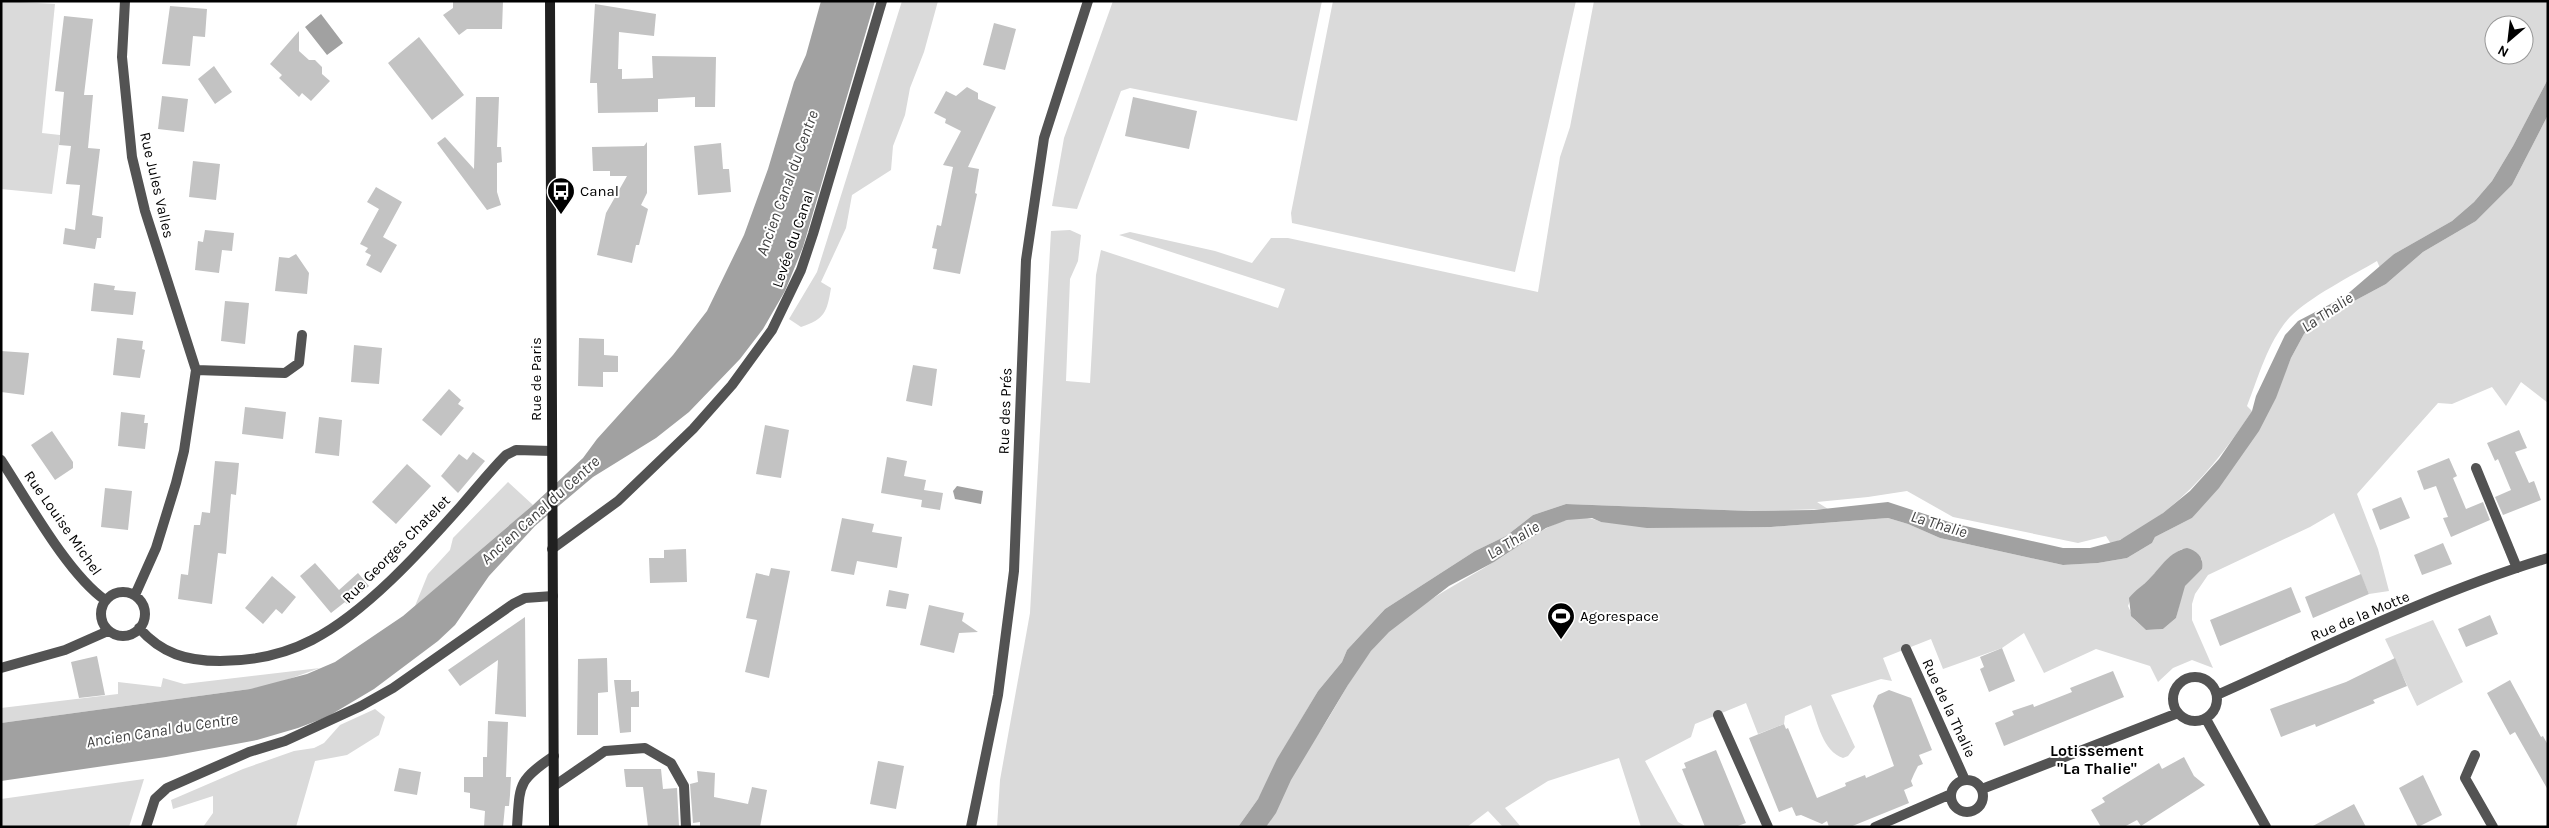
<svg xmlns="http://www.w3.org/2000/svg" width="2549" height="828" viewBox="0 0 2549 828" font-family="Karla,sans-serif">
	<rect width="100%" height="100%" fill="#fff"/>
	<path fill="#dadada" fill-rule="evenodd" d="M 1,1 L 55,4 L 42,133 L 60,135 L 52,194 L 1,189 Z
		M 902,1 L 938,1 L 924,52 L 910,88 L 905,115 L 893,146 L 891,170 L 852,195 L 846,228 L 821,282 L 831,288 C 827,312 825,319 801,327 L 789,319 L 817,272 Z
		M 1113,1 L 1322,1 L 1297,121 L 1130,88 L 1121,91 L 1077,209 L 1052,206 L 1064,138 Z
		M 1333,1 L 1576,1 L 1515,272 L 1292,223 L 1291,213 Z
		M 1594,1 L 2548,1 L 2548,79 L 2513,146 L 2492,181 L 2474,202 L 2452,221 L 2394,254 L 2380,268 L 2377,261 C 2353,275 2308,298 2290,317 C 2268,341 2259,376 2247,406 L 2252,411 C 2215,467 2173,517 2111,544 L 2106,536 L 2078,543 L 1953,517 L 1907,491 L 1868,497 L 1817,502 L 1828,509 L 1750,511 L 1566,504 L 1533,515 L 1506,536 L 1475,551 L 1385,609 L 1347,650 L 1342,662 L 1318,691 L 1290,738 L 1258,799 L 1238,827 L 997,827 L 1000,780 L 1030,613 L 1051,231 L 1070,230 L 1081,235 L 1078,261 L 1070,279 L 1066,381 L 1090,383 L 1096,275 L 1101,250 L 1278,308 L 1285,289 L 1119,235 L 1130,232 L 1215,251 L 1252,263 L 1271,238 L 1288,238 L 1538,292 L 1560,157 L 1570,127 ZM 2494,25 L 2524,25 L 2524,55 L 2494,55 Z
		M 2548,115 L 2548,403 L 2521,382 L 2506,406 L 2492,387 L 2452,404 L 2438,403 L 2357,494 L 2378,549 L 2389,591 L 2369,594 L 2334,513 L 2310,527 L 2208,575 L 2195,594 L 2192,604 L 2192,620 L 2213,668 L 2192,660 L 2173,668 L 2158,682 L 2150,666 L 2096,649 L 2044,673 L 2024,633 L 2002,648 L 1943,669 L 1931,639 L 1883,658 L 1892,681 L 1881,679 L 1831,695 L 1855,747 L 1848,756 L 1843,758 C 1823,751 1818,724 1811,705 L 1785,716 L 1784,724 L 1758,734 L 1746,703 L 1695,724 L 1691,737 L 1645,761 L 1678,822 L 1687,827 L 1641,827 L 1619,758 L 1548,781 L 1505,808 L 1521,827 L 1503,827 L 1488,811 L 1467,827 L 1266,827 C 1276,812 1282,796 1290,780 C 1301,759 1315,739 1328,719 C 1342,696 1354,672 1371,651 C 1404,608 1464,582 1508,553 C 1534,536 1569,507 1601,522 L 1771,527 L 1888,518 L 1908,524 L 1940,538 L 2063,565 L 2098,563 L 2127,558 L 2152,543 L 2155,537 L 2192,518 L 2268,412 L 2291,358 L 2304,334 L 2315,322 L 2386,284 L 2423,252 L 2476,221 L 2512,185 ZM 2182,549 L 2202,559 L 2202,569 L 2184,586 L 2176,618 L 2163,629 L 2146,630 L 2134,619 L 2128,606 C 2134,590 2139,590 2150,578 C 2161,567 2167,557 2182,549 Z
		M 508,482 L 533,505 L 415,606 L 428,574 L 450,550 L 453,538 Z
		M 2433,620 L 2463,682 L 2417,706 L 2385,639 Z
		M 320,668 L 272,685 L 250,689 L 1,723 L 1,708 L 118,694 L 118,682 L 161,687 L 163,678 L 184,684 Z
		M 375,709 L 385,717 L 379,735 L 347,755 L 315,761 L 296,827 L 203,827 L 213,813 L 213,796 L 173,809 L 171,800 L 243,769 L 294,751 L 314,748 L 324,743 L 340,725 Z
		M 144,779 L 129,827 L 1,827 L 1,799 Z"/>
	<path fill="#a1a1a1" d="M 821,1 L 875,1 L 803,247 L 785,291 L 763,329 L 740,359 L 689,412 L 656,438 L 593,477 L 535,526 L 489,576 L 455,625 L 438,641 L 374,689 L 327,717 L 298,728 L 257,740 L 166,757 L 1,781 L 1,723 L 250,689 L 307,674 L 335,662 L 403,616 L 533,505 L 583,458 L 597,439 L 673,355 L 707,311 L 744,235 L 768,169 L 794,82 L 806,55 Z
		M 321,14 L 343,43 L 327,55 L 305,27 Z
		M 2548,79 L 2548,115 L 2512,185 L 2476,221 L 2423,252 L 2386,284 L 2315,322 L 2304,334 L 2291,358 L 2276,398 L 2259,431 L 2219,488 L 2192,518 L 2155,537 L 2152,543 L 2127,558 L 2098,563 L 2063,565 L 1940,538 L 1908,524 L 1888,518 L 1771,527 L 1647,528 L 1601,522 L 1592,518 L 1567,520 L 1546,528 L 1494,562 L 1449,586 L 1389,632 L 1371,651 L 1348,685 L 1291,780 L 1276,813 L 1266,827 L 1238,827 L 1258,799 L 1277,759 L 1318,691 L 1342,662 L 1347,650 L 1385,609 L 1475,551 L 1506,536 L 1533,515 L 1566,504 L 1750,511 L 1814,510 L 1888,502 L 1952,523 L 2063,548 L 2090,548 L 2120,540 L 2163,513 L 2190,491 L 2219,459 L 2252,411 L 2256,396 L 2285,335 L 2298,321 L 2344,297 L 2394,254 L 2452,221 L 2474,202 L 2492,181 L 2513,146 Z
		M 957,486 L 983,491 L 981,504 L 955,499 L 953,491 Z
		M 2187,548 C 2198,551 2204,558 2202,569 L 2185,586 L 2176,618 L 2163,629 L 2146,630 L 2131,616 L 2129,598 C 2135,590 2143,586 2150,578 C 2162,566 2169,552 2187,548 Z"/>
	<path fill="#c3c3c3" d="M 453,1 L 503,1 L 502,29 L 467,29 L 459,35 L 443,15 L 453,8 Z
		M 595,4 L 656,14 L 654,36 L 619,32 L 618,69 L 622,69 L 622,79 L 653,78 L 652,56 L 716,57 L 715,107 L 695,107 L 695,97 L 658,99 L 658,112 L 598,113 L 597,83 L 590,83 Z
		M 170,6 L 207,9 L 205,37 L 193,36 L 190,66 L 162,64 Z
		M 64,16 L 93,19 L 84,95 L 93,95 L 88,148 L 100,149 L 92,215 L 103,217 L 101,238 L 97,238 L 95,249 L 63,244 L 65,228 L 75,230 L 80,185 L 66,184 L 71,146 L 59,145 L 64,92 L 55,91 Z
		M 994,23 L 1016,29 L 1005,70 L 983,65 Z
		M 299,31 L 299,51 L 309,60 L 315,60 L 322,67 L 322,74 L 330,81 L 311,101 L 302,93 L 299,97 L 279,78 L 282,75 L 270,64 Z
		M 419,37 L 464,95 L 432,120 L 388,63 Z
		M 214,66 L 232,92 L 215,104 L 198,79 Z
		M 967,87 L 978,93 L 978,99 L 996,107 L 968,167 L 979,169 L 975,193 L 977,194 L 960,274 L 933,269 L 937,249 L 932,248 L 937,225 L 941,226 L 953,167 L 943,165 L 961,131 L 945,123 L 946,119 L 934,113 L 946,91 L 956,96 Z
		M 162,96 L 188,99 L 184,132 L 158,129 Z
		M 476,97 L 499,97 L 497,147 L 501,147 L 502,162 L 497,163 L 497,192 L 501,205 L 487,210 L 437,143 L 445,137 L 474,169 Z
		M 1133,97 L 1197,111 L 1189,149 L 1125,136 Z
		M 647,142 L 647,193 L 641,205 L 648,209 L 639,245 L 636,245 L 632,263 L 597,255 L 606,213 L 627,176 L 610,176 L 610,171 L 593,171 L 592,147 L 644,146 Z
		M 721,143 L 723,169 L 729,169 L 731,192 L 698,195 L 694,146 Z
		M 193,161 L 220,164 L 216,200 L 189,197 Z
		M 376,187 L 402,202 L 383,237 L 397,245 L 381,273 L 366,265 L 371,255 L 365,252 L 368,248 L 360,244 L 379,209 L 367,202 Z
		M 205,230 L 234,233 L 232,251 L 222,250 L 219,273 L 195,270 L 198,241 L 203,242 Z
		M 296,254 L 309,273 L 307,294 L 275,291 L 279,257 L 289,258 Z
		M 94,283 L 115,286 L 114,290 L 136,292 L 133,315 L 91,311 Z
		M 225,301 L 249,303 L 245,344 L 221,341 Z
		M 117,338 L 143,341 L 142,349 L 145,350 L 140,378 L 113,375 Z
		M 579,338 L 604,339 L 604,355 L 618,356 L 618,372 L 603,372 L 603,387 L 578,386 Z
		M 354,345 L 382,348 L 379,384 L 351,382 Z
		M 1,351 L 29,353 L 24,395 L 1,392 Z
		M 913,365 L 937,369 L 932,406 L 906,401 Z
		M 449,389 L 461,400 L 458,404 L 464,408 L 441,436 L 422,420 Z
		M 245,407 L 286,412 L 283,439 L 242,434 Z
		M 121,412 L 145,415 L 144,423 L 148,423 L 145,449 L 118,446 Z
		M 319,417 L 342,420 L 339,456 L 315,453 Z
		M 765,425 L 789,430 L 781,478 L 756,474 Z
		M 2519,430 L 2527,448 L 2515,452 L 2529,483 L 2534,481 L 2541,500 L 2503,515 L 2495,497 L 2511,490 L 2498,459 L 2495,461 L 2487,443 Z
		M 52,431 L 73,462 L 73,468 L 55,480 L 31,445 Z
		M 473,452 L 485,461 L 458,493 L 441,476 L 459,454 L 467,460 Z
		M 887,457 L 907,461 L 904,476 L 926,480 L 924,490 L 943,493 L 940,510 L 921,507 L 922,500 L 881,493 Z
		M 2449,458 L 2457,476 L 2453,478 L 2466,509 L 2483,502 L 2490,520 L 2451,537 L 2443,518 L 2448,517 L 2436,486 L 2424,490 L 2417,471 Z
		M 215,461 L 239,463 L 236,495 L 231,494 L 226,554 L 218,553 L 212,604 L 178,599 L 181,574 L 188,575 L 194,525 L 200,525 L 202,512 L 210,513 Z
		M 407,464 L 431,486 L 396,524 L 372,502 Z
		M 105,488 L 132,491 L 128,530 L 101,527 Z
		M 2401,497 L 2410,518 L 2380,530 L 2372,509 Z
		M 842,518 L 874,524 L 872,532 L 902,537 L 897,568 L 857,561 L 854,575 L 831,571 Z
		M 2443,543 L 2452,564 L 2422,575 L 2414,555 Z
		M 686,549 L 687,582 L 650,583 L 649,558 L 664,558 L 664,550 Z
		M 315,563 L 339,590 L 358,573 L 369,586 L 347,604 L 345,602 L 331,613 L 300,576 Z
		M 771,568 L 790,571 L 769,678 L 745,672 L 757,620 L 746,618 L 756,573 L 769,576 Z
		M 2361,574 L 2369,594 L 2313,618 L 2305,597 Z
		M 272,576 L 296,597 L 282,614 L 276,609 L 263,624 L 245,608 Z
		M 2291,587 L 2301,612 L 2220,646 L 2210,620 Z
		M 889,590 L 909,594 L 906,609 L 886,606 Z
		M 929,605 L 964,613 L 962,621 L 978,632 L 959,633 L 954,653 L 920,645 Z
		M 2490,615 L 2498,634 L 2466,647 L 2458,629 Z
		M 525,617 L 526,717 L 495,714 L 498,660 L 460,686 L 448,670 Z
		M 2002,648 L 2015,681 L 1989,692 L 1980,669 L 1984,667 L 1980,657 Z
		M 97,656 L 105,695 L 79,698 L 71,662 Z
		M 607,658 L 608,692 L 598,693 L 598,735 L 577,735 L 578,659 Z
		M 2395,658 L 2407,686 L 2373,700 L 2375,703 L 2316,727 L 2315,724 L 2281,737 L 2270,709 L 2346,682 Z
		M 2113,671 L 2124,697 L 2004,746 L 1995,723 L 2014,715 L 2012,711 L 2033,704 L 2034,707 L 2072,692 L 2070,688 Z
		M 614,680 L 631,680 L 631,692 L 639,691 L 639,707 L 631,707 L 631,732 L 620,733 Z
		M 2510,680 L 2541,737 L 2543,736 L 2548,745 L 2548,790 L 2515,732 L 2510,735 L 2487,693 Z
		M 1889,690 L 1911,698 L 1932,750 L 1919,755 L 1923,764 L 1918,766 L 1914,774 L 1911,781 L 1913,786 L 1904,790 L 1909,803 L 1850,827 L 1829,827 L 1827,821 L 1822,824 L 1801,815 L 1796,816 L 1792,807 L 1779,812 L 1749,738 L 1784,724 L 1786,729 L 1788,728 L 1817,798 L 1846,786 L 1845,783 L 1865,775 L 1866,778 L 1894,766 L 1873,706 L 1878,695 Z
		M 488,721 L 508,722 L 506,777 L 511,777 L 510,795 L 509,806 L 505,806 L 503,827 L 484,827 L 485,811 L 470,808 L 470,793 L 464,792 L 464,777 L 483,777 L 483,757 L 487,757 Z
		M 1716,750 L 1746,823 L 1735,827 L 1705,827 L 1682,769 L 1686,768 L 1684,763 Z
		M 2184,757 L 2194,776 L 2205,785 L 2141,826 L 2137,820 L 2124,827 L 2101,827 L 2091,810 L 2105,802 L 2102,798 L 2159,763 L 2162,769 Z
		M 878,761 L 904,766 L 896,809 L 870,804 Z
		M 399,768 L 421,772 L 417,795 L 394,791 Z
		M 624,769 L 661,769 L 663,789 L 677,788 L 679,826 L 648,827 L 643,787 L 626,787 Z
		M 697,771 L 715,773 L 714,797 L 748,804 L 752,787 L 767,790 L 760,827 L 700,827 L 700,822 L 693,823 L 690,784 L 698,782 Z
		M 2423,775 L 2442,815 L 2418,827 L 2399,788 Z
		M 2354,804 L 2366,827 L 2311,827 Z"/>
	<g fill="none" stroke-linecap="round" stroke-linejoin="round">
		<path stroke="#535353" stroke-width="10" d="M 125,1 L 122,57 L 132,157 L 145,211 L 196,370 L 184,451 L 176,483 L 156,548 L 135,595
			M 196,370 L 285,373 L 299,363 L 302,335
			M 1,460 C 28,501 67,573 105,600
			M 2476,468 L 2517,568
			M 552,549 L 618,501 L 693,429 L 732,385 L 772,330 L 801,270 L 813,234 L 882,1
			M101 614a22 22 0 1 1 44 0a22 22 0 1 1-44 0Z
			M 139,628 C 162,654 187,661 220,661 C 252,661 283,655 312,640 C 365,613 421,551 461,506 C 476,489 490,471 506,455 L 516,450 L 552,451
			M 1906,649 L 1965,780
			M 1,668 L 65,650 L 108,631
			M2173 699a22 22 0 1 1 44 0a22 22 0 1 1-44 0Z
			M 2217,695 C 2325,647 2435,592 2548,558
			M 1718,715 L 1768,827
			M 2206,719 L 2266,827
			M 2475,755 L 2465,778 L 2493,827
			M1951 796a16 16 0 1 1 32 0a16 16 0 1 1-32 0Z
			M 554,786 L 605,751 L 645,748 L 671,763 L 684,786 L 686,827
			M 1982,789 L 2178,713
			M 146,827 L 155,799 L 167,788 L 249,752 L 285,741 L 361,706 L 393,688 L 513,604 L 525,598 L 553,596
			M 517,827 C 520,784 517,781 554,756
			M 971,827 L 998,695 L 1014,571 L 1026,260 L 1044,138 L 1088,1
			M 1875,827 L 1951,794"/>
		<path stroke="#202020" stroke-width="10" d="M 550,1 L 554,827"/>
	</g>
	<defs>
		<g id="bus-pin" transform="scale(1.4375)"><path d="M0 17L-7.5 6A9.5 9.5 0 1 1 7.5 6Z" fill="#000" stroke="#fff"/><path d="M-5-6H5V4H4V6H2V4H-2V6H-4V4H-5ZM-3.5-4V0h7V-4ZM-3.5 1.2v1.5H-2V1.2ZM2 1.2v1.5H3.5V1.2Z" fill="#fff"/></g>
		<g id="stadium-pin" transform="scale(1.4375)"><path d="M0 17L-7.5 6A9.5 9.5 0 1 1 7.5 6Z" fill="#000" stroke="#fff"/><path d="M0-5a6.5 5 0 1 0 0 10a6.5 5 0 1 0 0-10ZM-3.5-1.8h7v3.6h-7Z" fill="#fff"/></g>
	</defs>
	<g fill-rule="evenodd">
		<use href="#bus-pin" x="561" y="191"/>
		<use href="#stadium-pin" x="1561" y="616"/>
	</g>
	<g text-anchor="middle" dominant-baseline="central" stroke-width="4" stroke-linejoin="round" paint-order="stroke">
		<g font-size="15" fill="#000" stroke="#fff">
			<text transform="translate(157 185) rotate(77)">Rue Jules Valles</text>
			<text transform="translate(793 239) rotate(-71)">Levée du Canal</text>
			<text transform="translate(536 379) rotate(-90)">Rue de Paris</text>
			<text transform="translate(1005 411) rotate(-88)">Rue des Prés</text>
			<text transform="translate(63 523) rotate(55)">Rue Louise Michel</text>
			<text transform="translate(396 549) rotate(-45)">Rue Georges Chatelet</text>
			<text transform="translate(2360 616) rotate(-23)">Rue de la Motte</text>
			<text transform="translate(1949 708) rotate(65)">Rue de la Thalie</text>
		</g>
		<g font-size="15" fill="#000" stroke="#fff" text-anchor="start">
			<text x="580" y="191">Canal</text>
			<text x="1580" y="616">Agorespace</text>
		</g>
		<g font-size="16" font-style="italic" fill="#424242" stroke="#fff">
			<text transform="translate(787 183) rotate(-70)">Ancien Canal du Centre</text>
			<text transform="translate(2327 312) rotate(-34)">La Thalie</text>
			<text transform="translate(540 510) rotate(-42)">Ancien Canal du Centre</text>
			<text transform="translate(1939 524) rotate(17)">La Thalie</text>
			<text transform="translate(1513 540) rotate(-31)">La Thalie</text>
			<text transform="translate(162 730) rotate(-9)">Ancien Canal du Centre</text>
		</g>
		<g font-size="16" font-weight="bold" fill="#000" stroke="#fff">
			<text x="2097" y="750">Lotissement<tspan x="2097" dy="18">"La Thalie"</tspan></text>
		</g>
	</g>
	<rect width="2549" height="828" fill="none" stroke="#000000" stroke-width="5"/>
	<g transform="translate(2509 40) rotate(208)"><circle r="24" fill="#ffffff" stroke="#999999"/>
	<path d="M0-4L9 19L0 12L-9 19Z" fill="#000000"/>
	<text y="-8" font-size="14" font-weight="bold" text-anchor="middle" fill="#000000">N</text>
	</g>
</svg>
